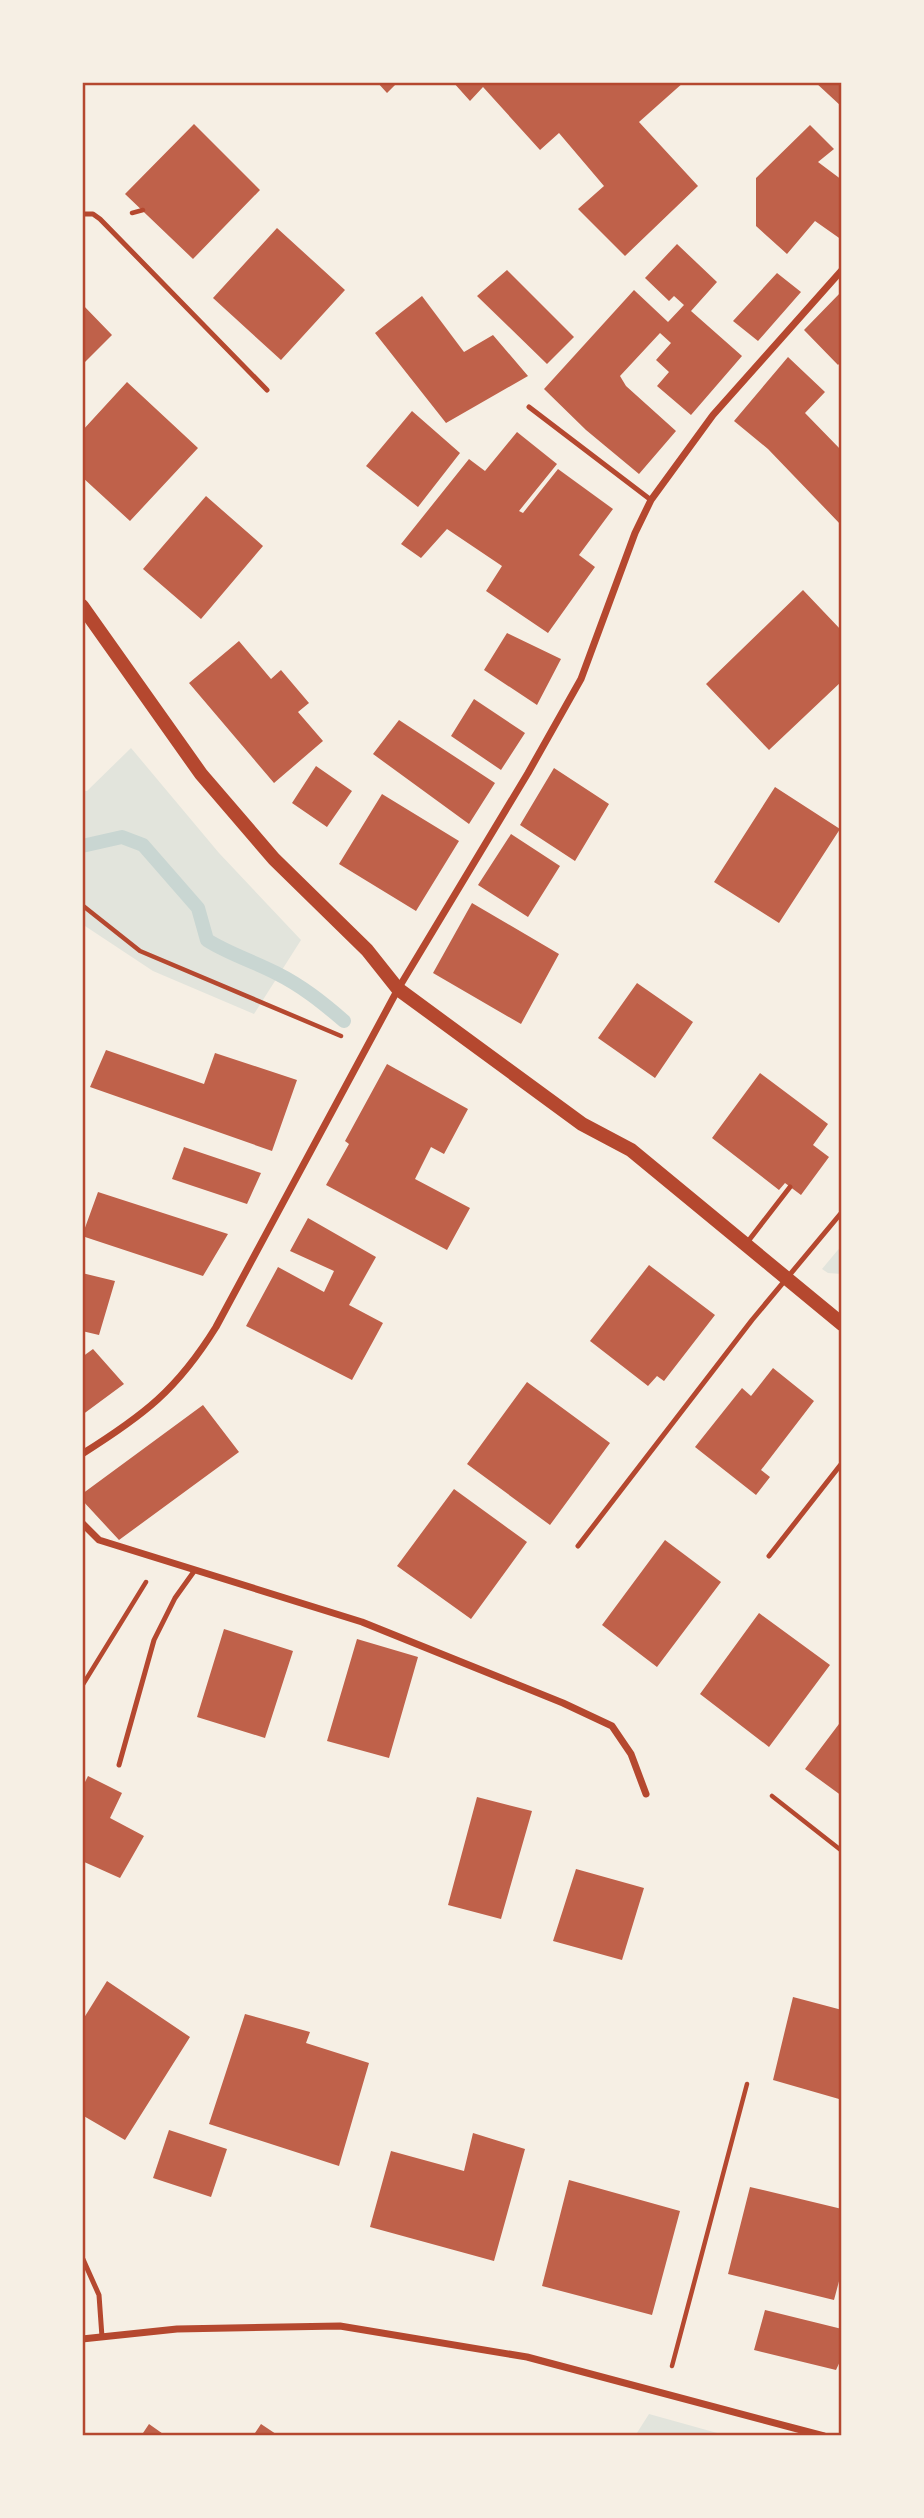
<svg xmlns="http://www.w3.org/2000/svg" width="924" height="2518" viewBox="0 0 924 2518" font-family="Inter,sans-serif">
	<rect width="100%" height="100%" fill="#f6efe4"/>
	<path fill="#e2e4dc" d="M 131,748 L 219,853 L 301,940 L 254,1014 L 153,971 L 82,924 L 82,791 L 87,791 Z
		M 842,1245 L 842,1274 L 828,1273 L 822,1269 Z
		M 649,2414 L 728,2436 L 635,2436 Z"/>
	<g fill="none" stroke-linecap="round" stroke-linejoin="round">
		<path stroke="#c9d6d2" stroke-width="14" d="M 82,846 L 122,837 L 143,845 L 198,908 L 207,940 C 229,954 253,961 276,973 C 302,986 322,1002 344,1021"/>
	</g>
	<path fill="#bf614a" d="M 377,82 L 398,82 L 387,93 Z
		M 453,82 L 684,82 L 639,122 L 698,186 L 625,256 L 578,209 L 604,186 L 559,133 L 540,150 L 483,87 L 470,101 Z
		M 815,82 L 842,82 L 842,107 Z
		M 194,124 L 260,190 L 193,259 L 125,194 Z
		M 810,125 L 834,149 L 818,162 L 842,180 L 842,240 L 815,221 L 787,254 L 756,226 L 756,178 Z
		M 277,228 L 345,290 L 281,360 L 213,298 Z
		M 677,244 L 717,282 L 691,311 L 742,356 L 691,415 L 657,386 L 669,372 L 656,360 L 671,343 L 660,333 L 620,376 L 626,386 L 676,431 L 639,474 L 586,430 L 544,389 L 634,290 L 668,322 L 684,305 L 674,296 L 669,301 L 645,278 Z
		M 507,270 L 574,337 L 547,364 L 477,296 Z
		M 777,273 L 801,292 L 758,341 L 733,321 Z
		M 842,291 L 842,361 L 838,365 L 804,330 Z
		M 422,296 L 464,352 L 493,335 L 528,376 L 446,423 L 375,333 Z
		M 82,304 L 112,335 L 82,365 Z
		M 788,357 L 825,392 L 805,413 L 842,451 L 842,526 L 768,449 L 734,421 Z
		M 127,382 L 198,448 L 130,521 L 82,477 L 82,431 Z
		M 412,411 L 460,453 L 418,507 L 366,466 Z
		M 517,432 L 557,464 L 519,511 L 523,513 L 558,469 L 613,509 L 579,555 L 595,567 L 548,633 L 486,591 L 502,566 L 447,529 L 421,558 L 401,544 L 469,459 L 485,471 Z
		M 206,496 L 263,546 L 201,619 L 143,569 Z
		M 803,590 L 842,631 L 842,681 L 769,750 L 706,684 Z
		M 507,633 L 561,659 L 537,705 L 484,670 Z
		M 239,641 L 271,679 L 281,670 L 309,703 L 298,712 L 323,741 L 274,783 L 189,683 Z
		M 474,699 L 525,733 L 501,770 L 451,736 Z
		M 399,720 L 495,783 L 469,824 L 373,754 Z
		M 316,766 L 352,791 L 327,827 L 292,803 Z
		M 554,768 L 609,804 L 575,861 L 520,825 Z
		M 775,787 L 840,829 L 779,923 L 714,882 Z
		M 382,794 L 459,841 L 416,911 L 339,864 Z
		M 511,834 L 560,866 L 528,917 L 478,885 Z
		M 472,903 L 559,954 L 521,1024 L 433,973 Z
		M 637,983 L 693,1022 L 655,1078 L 598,1038 Z
		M 106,1050 L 204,1084 L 215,1053 L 297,1080 L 272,1151 L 90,1087 Z
		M 387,1064 L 468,1109 L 444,1154 L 431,1147 L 415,1179 L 470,1208 L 447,1250 L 326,1185 L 349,1144 L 345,1141 Z
		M 760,1073 L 828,1124 L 813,1145 L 829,1157 L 801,1195 L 785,1183 L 779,1190 L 712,1138 Z
		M 184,1147 L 261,1173 L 247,1204 L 172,1179 Z
		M 98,1192 L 228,1234 L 203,1276 L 82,1236 Z
		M 308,1218 L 376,1257 L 349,1305 L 383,1323 L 352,1380 L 246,1326 L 278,1267 L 324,1292 L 334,1271 L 290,1251 Z
		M 649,1265 L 715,1315 L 664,1381 L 657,1376 L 648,1386 L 590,1341 Z
		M 82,1273 L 115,1281 L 99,1335 L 82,1331 Z
		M 93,1349 L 124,1384 L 82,1415 L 82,1357 Z
		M 773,1368 L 814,1401 L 761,1470 L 770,1477 L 756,1495 L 695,1447 L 742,1388 L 751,1396 Z
		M 527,1382 L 610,1443 L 550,1525 L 467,1464 Z
		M 203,1405 L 239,1452 L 119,1540 L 82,1500 L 82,1494 Z
		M 454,1489 L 527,1542 L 471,1619 L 397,1566 Z
		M 665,1540 L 721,1582 L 657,1667 L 602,1625 Z
		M 759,1613 L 830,1665 L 769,1747 L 700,1694 Z
		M 224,1629 L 293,1651 L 265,1738 L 197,1717 Z
		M 357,1639 L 418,1657 L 389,1758 L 327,1741 Z
		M 842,1720 L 842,1796 L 805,1769 Z
		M 88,1776 L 122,1793 L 110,1818 L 144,1836 L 120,1878 L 82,1861 L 82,1788 Z
		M 477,1797 L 532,1811 L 501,1919 L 448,1905 Z
		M 576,1869 L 644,1888 L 622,1960 L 553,1941 Z
		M 107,1981 L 190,2037 L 125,2140 L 82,2115 L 82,2021 Z
		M 793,1997 L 842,2010 L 839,2099 L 773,2080 Z
		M 245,2014 L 310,2032 L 306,2043 L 369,2063 L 339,2166 L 209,2124 Z
		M 169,2130 L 227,2149 L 211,2197 L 153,2178 Z
		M 473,2133 L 525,2149 L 494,2261 L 370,2227 L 391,2151 L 464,2171 Z
		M 569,2180 L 680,2211 L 652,2315 L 542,2286 Z
		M 750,2187 L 842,2209 L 842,2270 L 834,2300 L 728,2274 Z
		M 765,2310 L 842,2329 L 842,2357 L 836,2370 L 754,2350 Z
		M 149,2424 L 166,2436 L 141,2436 Z
		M 261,2424 L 279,2436 L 253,2436 Z"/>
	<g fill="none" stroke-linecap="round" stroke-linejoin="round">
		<path stroke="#b5482f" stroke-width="4.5" d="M 132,213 L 143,210
			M 82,905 L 140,951 L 341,1036
			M 82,1686 L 146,1582
			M 772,1796 L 842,1851
			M 672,2366 L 747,2084"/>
		<path stroke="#b5482f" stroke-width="5" d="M 82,214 L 93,214 L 100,219 L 267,390
			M 529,407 L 651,500
			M 746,1244 L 790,1187
			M 578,1546 L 752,1320 L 842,1212
			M 769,1556 L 842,1463
			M 119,1765 L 154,1640 L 175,1598 L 195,1570
			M 82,2257 L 99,2295 L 102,2337"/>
		<path stroke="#b5482f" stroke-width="7" d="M 82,1454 C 144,1415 177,1390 216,1327 L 398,989 L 528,773 L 581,679 L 635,533 L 651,500 L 713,415 L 842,270
			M 82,1523 L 99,1540 L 362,1622 L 563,1703 L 612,1726 L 631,1754 L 646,1794
			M 82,2339 L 177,2329 L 340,2326 L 527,2357 L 824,2436"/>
		<path stroke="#b5482f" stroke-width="14" d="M 82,606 L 201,774 L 274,859 L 367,950 L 398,989 L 582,1124 L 631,1150 L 842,1324"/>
	</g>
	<rect width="924" height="2518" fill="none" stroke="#f6efe4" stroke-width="168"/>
	<rect x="84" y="84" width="756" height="2350" fill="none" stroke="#b5482f" stroke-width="2.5"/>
</svg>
